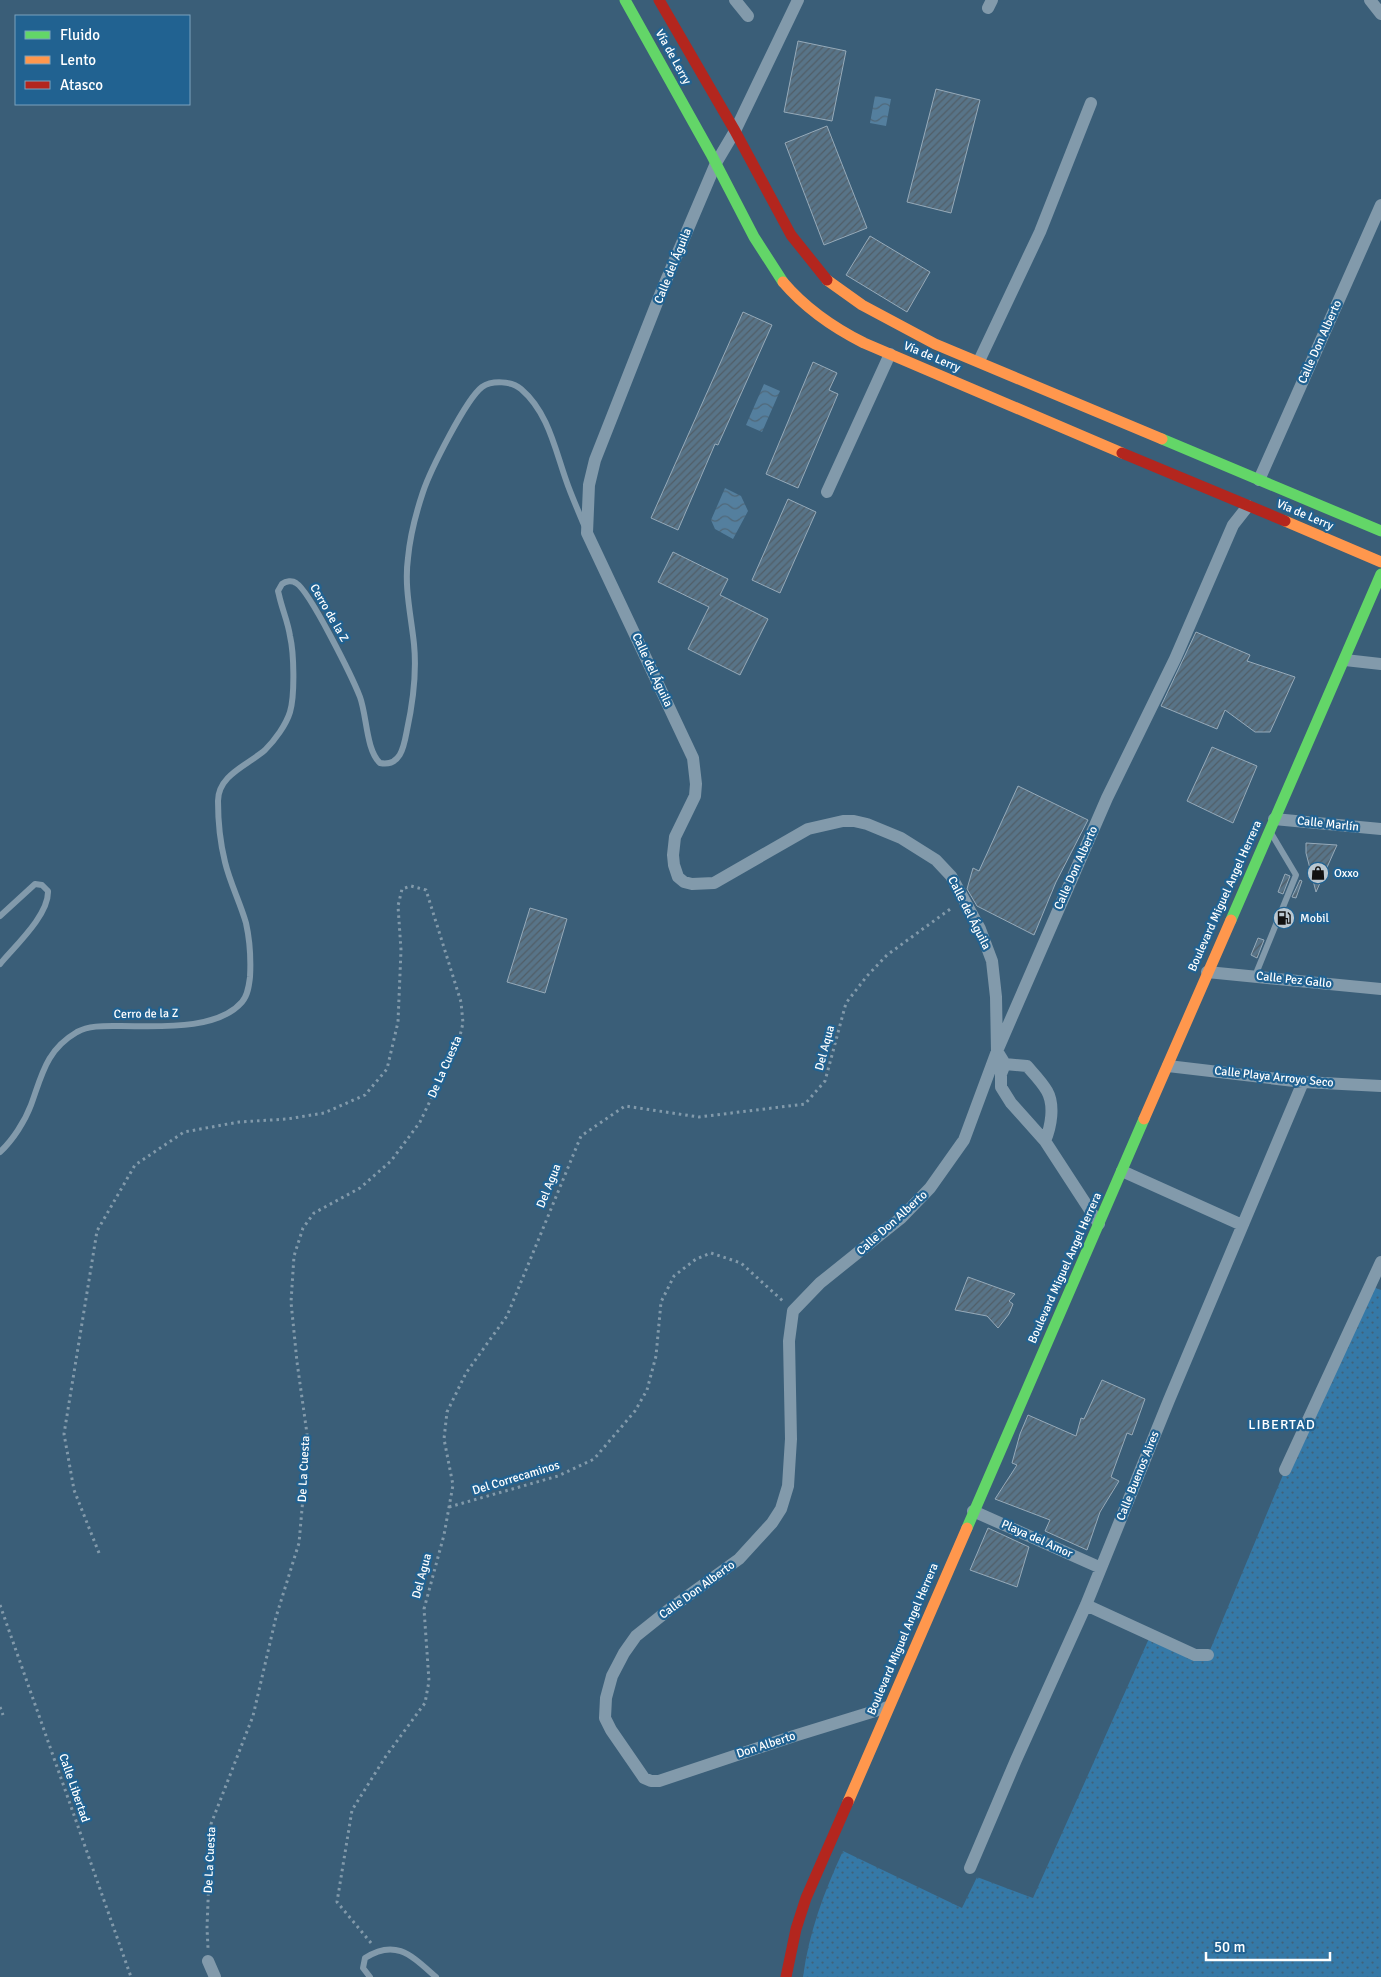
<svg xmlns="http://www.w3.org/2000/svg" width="1381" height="1977" viewBox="0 0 1381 1977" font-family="Signika,sans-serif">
	<defs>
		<pattern id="grass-dots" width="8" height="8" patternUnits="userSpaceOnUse" patternTransform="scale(1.25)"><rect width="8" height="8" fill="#3579a7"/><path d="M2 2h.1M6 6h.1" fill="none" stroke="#40627a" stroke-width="1.8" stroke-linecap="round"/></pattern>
		<pattern id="water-waves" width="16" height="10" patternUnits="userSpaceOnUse" patternTransform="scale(1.25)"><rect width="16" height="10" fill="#547f9e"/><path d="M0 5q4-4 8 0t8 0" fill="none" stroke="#506879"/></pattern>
		<pattern id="building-hatch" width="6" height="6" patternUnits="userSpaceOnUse" patternTransform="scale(1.25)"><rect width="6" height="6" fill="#587488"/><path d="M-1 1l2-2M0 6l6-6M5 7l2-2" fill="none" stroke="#515e67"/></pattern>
	</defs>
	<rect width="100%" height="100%" fill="#3a5e78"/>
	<path fill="url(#grass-dots)" d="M 1371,1286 L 1381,1290 L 1381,1977 L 803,1977 C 809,1932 824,1892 843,1851 L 962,1908 L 977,1877 L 1033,1898 L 1151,1634 L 1208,1655 L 1285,1470 Z"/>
	<path fill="url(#water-waves)" d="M 875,96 L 891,99 L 886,126 L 870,123 Z
		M 764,384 L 780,391 L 762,432 L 746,425 Z
		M 725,488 L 741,496 L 748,511 L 733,539 L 715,529 L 711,520 Z"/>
	<path fill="url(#building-hatch)" stroke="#96aab9" d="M 798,41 L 846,51 L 832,121 L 784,112 Z
		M 936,89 L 980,100 L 951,213 L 907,202 Z
		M 827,126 L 867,228 L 824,245 L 785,143 Z
		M 870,236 L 930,272 L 907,312 L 846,275 Z
		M 743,312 L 772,325 L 718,445 L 715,444 L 678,530 L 651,518 Z
		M 813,362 L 837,373 L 829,390 L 838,394 L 798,488 L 766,474 Z
		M 788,499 L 816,512 L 780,593 L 752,580 Z
		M 673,552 L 728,579 L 720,595 L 768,619 L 740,675 L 688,649 L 709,607 L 658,582 Z
		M 1196,632 L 1250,655 L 1247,661 L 1295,677 L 1270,732 L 1255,732 L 1225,710 L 1217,729 L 1161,706 Z
		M 1212,747 L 1257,766 L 1233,823 L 1187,801 Z
		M 1018,786 L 1088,820 L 1056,882 L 1034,935 L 977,906 L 967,889 L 973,868 L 979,871 Z
		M 1306,843 L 1337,845 L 1316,892 L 1306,853 Z
		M 1285,874 L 1290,876 L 1283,894 L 1278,892 Z
		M 1300,880 L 1302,881 L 1296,898 L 1292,897 Z
		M 530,908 L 567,919 L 545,993 L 507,982 Z
		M 1258,938 L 1264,940 L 1257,958 L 1251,955 Z
		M 968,1277 L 1015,1294 L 1009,1301 L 1013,1304 L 1009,1314 L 998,1328 L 987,1316 L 955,1310 Z
		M 1102,1380 L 1145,1399 L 1132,1435 L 1127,1433 L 1111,1477 L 1119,1481 L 1100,1512 L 1087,1550 L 1045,1531 L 1050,1520 L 995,1499 L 1017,1465 L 1012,1463 L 1020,1434 L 1028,1415 L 1076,1436 L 1081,1418 L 1084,1419 Z
		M 988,1528 L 1029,1547 L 1017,1587 L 970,1570 Z"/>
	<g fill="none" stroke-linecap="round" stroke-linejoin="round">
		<path stroke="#829aab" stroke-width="3" stroke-dasharray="2.5 4" stroke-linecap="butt" d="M 449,1507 L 558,1476 L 594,1459 L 635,1411 L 647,1390 L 656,1356 L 661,1302 L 674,1276 L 696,1259 L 711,1253 L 741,1263 L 784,1302
			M 99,1553 L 74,1490 L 64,1434 L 97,1231 L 135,1165 L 184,1132 L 239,1122 L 287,1119 L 324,1113 L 365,1095 L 387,1069 L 398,1022 L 401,950 L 398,906 L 402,889 L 411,886 L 426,890 L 461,1002 L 463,1023 L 459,1040 L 420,1122 L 391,1161 L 360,1188 L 314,1213 L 303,1228 L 294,1256 L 291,1302 L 297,1362 L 308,1441 L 299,1543 L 276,1617 L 253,1716 L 211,1824 L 207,1928 L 208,1948
			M 0,1605 L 131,1977
			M 0,1707 L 3,1715
			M 371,1943 L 337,1902 L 352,1810 L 386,1756 L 425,1703 L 429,1681 L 424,1609 L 444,1535 L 453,1485 L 444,1439 L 447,1412 L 466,1373 L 507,1316 L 581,1136 L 625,1106 L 699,1117 L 805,1104 L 825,1081 L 846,1003 L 867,976 L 887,955 L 953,907"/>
		<path stroke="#829aab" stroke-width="6" d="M 0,916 L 35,884 L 42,885 L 48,891 C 49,915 15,946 0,964
			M 1255,976 L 1296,875 L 1271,833
			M 0,1152 C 13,1140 25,1121 31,1105 C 42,1075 46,1050 77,1032 C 90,1025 106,1026 121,1026 C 156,1026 217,1031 242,1002 C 248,995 249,985 250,977 C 251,959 250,941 246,923 C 240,902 230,883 225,862 C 220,842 218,822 218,801 C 218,775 248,765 265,750 C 275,740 286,725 290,712 C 295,695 294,653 290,636 C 288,622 282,609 279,595 L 278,591 L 282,584 C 286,581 292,580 296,583 C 310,591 353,679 360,697 C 367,716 366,750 380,763 C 401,767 404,746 407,730 C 413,702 417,674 414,644 C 411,615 404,587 408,558 C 410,536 416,513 423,492 C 430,471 466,399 482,387 C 492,380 512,381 521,389 C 548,412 555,449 566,480 C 571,495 578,510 584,525
			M 370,1977 L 363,1968 L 365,1958 C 396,1938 412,1956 436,1977"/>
		<path stroke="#829aab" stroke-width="12" d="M 735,0 L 748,16
			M 798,0 L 735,131 L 716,163 L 662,290 L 595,460 L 589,485 L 587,533 L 693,758 L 696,784 L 695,796 L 675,837 L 673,855 L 674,865 L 678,877 L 684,882 L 692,884 L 714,883 L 808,829 L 843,821 L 854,821 L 867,824 L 901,838 L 936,860 L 951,876 L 980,929 L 992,961 L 996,997 L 997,1051 L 1005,1064
			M 1370,0 L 1381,14
			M 988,8 L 992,0
			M 979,361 L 1040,232 L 1091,103
			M 1259,480 L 1381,205
			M 827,492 L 890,354
			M 1345,660 L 1381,664
			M 1274,819 L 1381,829
			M 1207,972 L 1381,989
			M 1005,1064 L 1001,1074 L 1001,1087 L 1011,1103 L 1045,1141 L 1099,1224
			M 1005,1064 L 1027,1066 C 1034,1074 1042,1082 1047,1091 C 1055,1105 1051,1127 1045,1141
			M 1168,1066 L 1303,1082 L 1381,1086
			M 1122,1171 L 1242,1225
			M 1285,1470 L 1381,1262
			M 973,1511 L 1101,1568
			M 1086,1605 L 1195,1655 L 1208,1655
			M 888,1707 L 794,1736 L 659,1781 L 651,1781 L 644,1778 L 611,1730 L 605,1718 L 606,1698 L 612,1676 L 624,1653 L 636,1636 L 671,1608 L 739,1559 L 772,1523 L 781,1509 L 788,1486 L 791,1439 L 789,1341 L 793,1311 L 820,1283 L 901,1218 L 930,1188 L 964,1140 L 997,1051 L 1107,798 L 1175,659 L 1233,525 L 1248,506
			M 970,1868 L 1016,1760 L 1086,1605 L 1169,1400 L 1303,1082
			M 208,1961 L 215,1977"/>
		<path stroke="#63d668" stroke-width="11" d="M 625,0 L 711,154 L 754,237 L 783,282
			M 1162,439 L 1381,531
			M 1231,920 L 1381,574
			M 967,1528 L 1144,1119"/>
		<path stroke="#ff974d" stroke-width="11" d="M 827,280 L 862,305 L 935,344 L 1162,439
			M 783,282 C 806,309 832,327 864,343 L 1122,453
			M 1285,521 L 1381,562
			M 1144,1119 L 1231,920
			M 848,1802 L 967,1528"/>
		<path stroke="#b3261e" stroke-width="11" d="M 659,0 L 735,131 L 791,235 L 827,280
			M 1122,453 L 1285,521
			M 786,1977 L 796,1929 L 806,1898 L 848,1802"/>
	</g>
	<defs>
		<g id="shop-disc" transform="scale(1.125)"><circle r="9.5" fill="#bac7d0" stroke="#216291"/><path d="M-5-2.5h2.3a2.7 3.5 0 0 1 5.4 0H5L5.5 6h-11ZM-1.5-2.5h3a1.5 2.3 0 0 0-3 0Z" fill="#111"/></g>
		<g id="fuel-disc" transform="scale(1.125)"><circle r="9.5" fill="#bac7d0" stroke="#216291"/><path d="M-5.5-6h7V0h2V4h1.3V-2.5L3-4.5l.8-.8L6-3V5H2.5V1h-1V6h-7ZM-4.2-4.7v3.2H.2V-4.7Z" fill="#111"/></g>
	</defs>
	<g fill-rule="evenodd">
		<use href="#shop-disc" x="1318" y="873"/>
		<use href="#fuel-disc" x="1284" y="918"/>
	</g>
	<g text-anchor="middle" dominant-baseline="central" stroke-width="4.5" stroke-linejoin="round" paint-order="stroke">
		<g font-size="12" fill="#fff" stroke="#216291">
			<text transform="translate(673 57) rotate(61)">Vía de Lerry</text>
			<text transform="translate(673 266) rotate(-68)">Calle del Águila</text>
			<text transform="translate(1320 342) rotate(-66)">Calle Don Alberto</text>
			<text transform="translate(932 357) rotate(23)">Vía de Lerry</text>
			<text transform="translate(1305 515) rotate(23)">Vía de Lerry</text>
			<text transform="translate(329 613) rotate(60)">Cerro de la Z</text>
			<text transform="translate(652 670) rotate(65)">Calle del Águila</text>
			<text transform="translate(1328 824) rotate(6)">Calle Marlín</text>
			<text transform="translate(1076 868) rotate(-66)">Calle Don Alberto</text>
			<text transform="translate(1225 896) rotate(-66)">Boulevard Miguel Angel Herrera</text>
			<text transform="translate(969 913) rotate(63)">Calle del Águila</text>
			<text transform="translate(1294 980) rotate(6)">Calle Pez Gallo</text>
			<text transform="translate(146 1014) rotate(-1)">Cerro de la Z</text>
			<text transform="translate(825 1048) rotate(-75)">Del Aqua</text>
			<text transform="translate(445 1067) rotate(-66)">De La Cuesta</text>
			<text transform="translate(1274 1077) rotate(6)">Calle Playa Arroyo Seco</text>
			<text transform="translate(549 1186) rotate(-68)">Del Agua</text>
			<text transform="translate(892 1223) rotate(-42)">Calle Don Alberto</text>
			<text transform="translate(1065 1268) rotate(-66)">Boulevard Miguel Angel Herrera</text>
			<text transform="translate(304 1469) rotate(-87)">De La Cuesta</text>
			<text transform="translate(1138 1476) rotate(-68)">Calle Buenos Aires</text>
			<text transform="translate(516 1478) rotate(-17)">Del Correcaminos</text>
			<text transform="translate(1037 1539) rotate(24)">Playa del Amor</text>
			<text transform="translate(422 1576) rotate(-75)">Del Agua</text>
			<text transform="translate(697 1590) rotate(-36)">Calle Don Alberto</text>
			<text transform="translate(903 1639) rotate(-67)">Boulevard Miguel Angel Herrera</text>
			<text transform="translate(766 1745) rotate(-18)">Don Alberto</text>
			<text transform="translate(74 1788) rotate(71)">Calle Libertad</text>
			<text transform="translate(210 1860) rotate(-87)">De La Cuesta</text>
		</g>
		<g font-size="12" fill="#fff" stroke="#216291" text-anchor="start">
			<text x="1334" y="873">Oxxo</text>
			<text x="1300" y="918">Mobil</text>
		</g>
		<g font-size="14" letter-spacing="1" fill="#fff" stroke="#216291">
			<text x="1282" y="1424">LIBERTAD</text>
		</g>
	</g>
	<rect x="15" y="15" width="175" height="90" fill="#216291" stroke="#7aa1bd"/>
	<rect x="25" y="31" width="25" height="8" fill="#63d668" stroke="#7aa1bd"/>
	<text x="60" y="40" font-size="15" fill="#ffffff">Fluido</text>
	<rect x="25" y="56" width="25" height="8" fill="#ff974d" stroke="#7aa1bd"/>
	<text x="60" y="65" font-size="15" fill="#ffffff">Lento</text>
	<rect x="25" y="81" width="25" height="8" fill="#b3261e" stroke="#7aa1bd"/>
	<text x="60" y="90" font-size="15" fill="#ffffff">Atasco</text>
	<path d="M1206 1952v8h124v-8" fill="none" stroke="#ffffff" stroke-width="2.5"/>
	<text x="1214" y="1952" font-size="15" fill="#ffffff" stroke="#216291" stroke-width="4" paint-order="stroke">50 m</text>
</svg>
